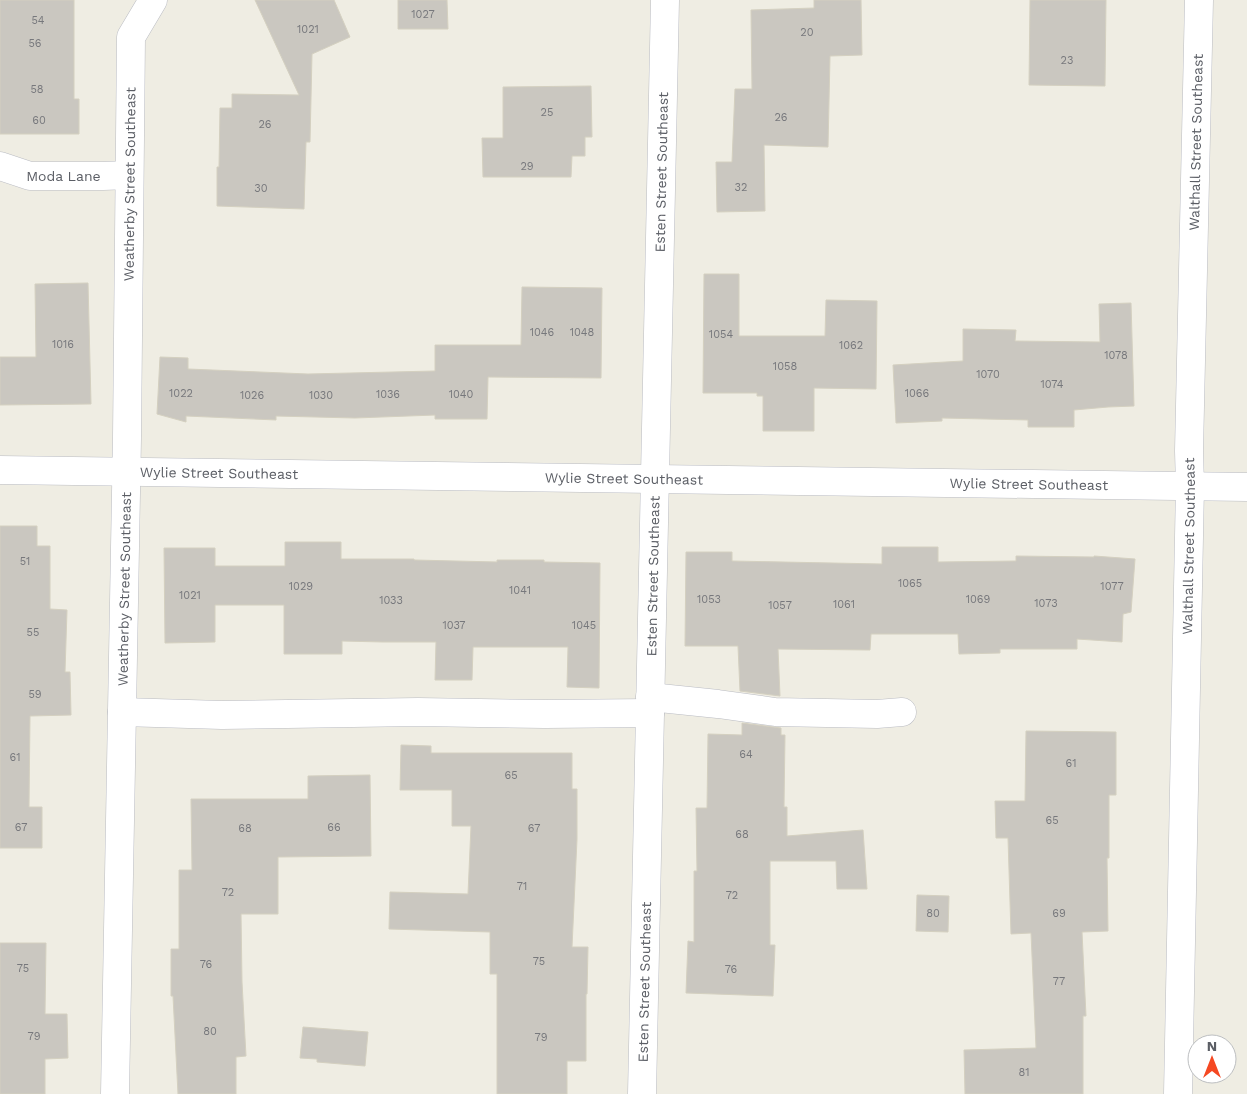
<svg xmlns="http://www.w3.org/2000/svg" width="1247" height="1094" viewBox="0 0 1247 1094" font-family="'Work Sans',sans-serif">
	<rect width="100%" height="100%" fill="#efede3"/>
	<path fill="#cac7c0" stroke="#d4d0c0" d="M 0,0 L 74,0 L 74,99 L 79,99 L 79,134 L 0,134 Z
		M 255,0 L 334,0 L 350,37 L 312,54 L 310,142 L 306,142 L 304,209 L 217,206 L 217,167 L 219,167 L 220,108 L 232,108 L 232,94 L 299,95 Z
		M 398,0 L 447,0 L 448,29 L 398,29 Z
		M 814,0 L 861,0 L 862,55 L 830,56 L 828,147 L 764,145 L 765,211 L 717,212 L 716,162 L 732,162 L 735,89 L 752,89 L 751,10 L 814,8 Z
		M 1030,0 L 1106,0 L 1105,86 L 1029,85 Z
		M 591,86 L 592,137 L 585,137 L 585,156 L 572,156 L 571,177 L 483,177 L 482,138 L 503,138 L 503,87 Z
		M 704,274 L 739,274 L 739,336 L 825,336 L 826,300 L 877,301 L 876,389 L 814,388 L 814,431 L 763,431 L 763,396 L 757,396 L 757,393 L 703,393 Z
		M 88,283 L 91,404 L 0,405 L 0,357 L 36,357 L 35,284 Z
		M 522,287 L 602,288 L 601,378 L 488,377 L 487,419 L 435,419 L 435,415 L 355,418 L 276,416 L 276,420 L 186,416 L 186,422 L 157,414 L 160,357 L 188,358 L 188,369 L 308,374 L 435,371 L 435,345 L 521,345 Z
		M 1131,303 L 1134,406 L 1108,407 L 1074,410 L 1074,427 L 1028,427 L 1028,420 L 942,418 L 942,421 L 896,423 L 893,365 L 963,361 L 963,329 L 1016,330 L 1015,341 L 1100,342 L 1099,304 Z
		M 0,526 L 37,526 L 37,546 L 50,546 L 50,609 L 67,610 L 65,672 L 70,672 L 71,715 L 30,716 L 29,807 L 42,807 L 42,848 L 0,848 Z
		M 285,542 L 341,542 L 341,559 L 414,559 L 414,560 L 497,562 L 497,560 L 544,560 L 544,562 L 600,563 L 599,688 L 567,687 L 568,647 L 473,647 L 472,680 L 435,680 L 436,642 L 383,642 L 342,641 L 342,654 L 284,654 L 284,605 L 215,605 L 215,642 L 165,643 L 164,548 L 215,548 L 215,566 L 285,566 Z
		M 882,547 L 938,547 L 938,562 L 1016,561 L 1016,556 L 1094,557 L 1094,556 L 1135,559 L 1131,612 L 1123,614 L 1122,642 L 1077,639 L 1077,649 L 1000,649 L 1000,653 L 959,654 L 958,634 L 871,634 L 870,650 L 778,649 L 780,696 L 740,691 L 738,646 L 685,646 L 686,552 L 732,552 L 732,561 L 882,564 Z
		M 742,723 L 781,728 L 781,735 L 785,735 L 784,807 L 787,807 L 787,836 L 863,830 L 867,889 L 837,889 L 836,861 L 770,861 L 770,945 L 775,945 L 773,996 L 686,993 L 688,941 L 694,942 L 694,871 L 697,871 L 696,808 L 707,808 L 708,734 L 742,735 Z
		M 1026,731 L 1116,732 L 1116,795 L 1109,795 L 1109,858 L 1107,858 L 1108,931 L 1082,932 L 1086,1016 L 1083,1016 L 1083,1094 L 965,1094 L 964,1050 L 1036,1048 L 1031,933 L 1011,934 L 1008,838 L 996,838 L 995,801 L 1025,801 Z
		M 401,745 L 431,746 L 431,753 L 572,753 L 572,789 L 577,789 L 577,839 L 572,947 L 588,947 L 587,994 L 586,994 L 586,1061 L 567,1061 L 567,1094 L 497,1094 L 497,974 L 490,974 L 490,932 L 389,929 L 390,892 L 468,894 L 471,826 L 452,826 L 452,790 L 400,790 Z
		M 370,775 L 371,856 L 278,857 L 278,914 L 241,914 L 242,982 L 246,1056 L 236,1057 L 236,1094 L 178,1094 L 173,996 L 171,996 L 171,949 L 179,949 L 179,870 L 192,870 L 191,799 L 308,799 L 308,776 Z
		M 917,895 L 949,896 L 948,932 L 916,931 Z
		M 0,943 L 46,943 L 45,1014 L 67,1014 L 68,1058 L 45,1059 L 45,1094 L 0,1094 Z
		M 303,1027 L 368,1032 L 365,1066 L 317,1062 L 317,1059 L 300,1058 Z"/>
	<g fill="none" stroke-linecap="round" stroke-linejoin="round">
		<g stroke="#babcc3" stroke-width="29">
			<g id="minor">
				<path id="s1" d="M 0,166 L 30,176 L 103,176 L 129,175"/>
				<path id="s2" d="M 0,470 L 1247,487"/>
				<path d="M 650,697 L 718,704 L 775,712 L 877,714 L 902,712"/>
				<path d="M 122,712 L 222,715 L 418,712 L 545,714 L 650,713"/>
				<path id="s3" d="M 115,1094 L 127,438 L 131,37 L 153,0"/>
				<path id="s4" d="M 642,1094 L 665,0"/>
				<path id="s5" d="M 1178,1094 L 1190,486 L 1189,451 L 1199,0"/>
			</g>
		</g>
		<use href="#minor" stroke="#fff" stroke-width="28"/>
	</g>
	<g text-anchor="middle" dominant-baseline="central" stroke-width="4" stroke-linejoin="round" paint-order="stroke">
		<g font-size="11" fill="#77787c">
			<text x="423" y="14">1027</text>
			<text x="38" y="20">54</text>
			<text x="308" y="29">1021</text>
			<text x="807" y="32">20</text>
			<text x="35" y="43">56</text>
			<text x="1067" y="60">23</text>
			<text x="37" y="89">58</text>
			<text x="547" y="112">25</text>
			<text x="781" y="117">26</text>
			<text x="39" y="120">60</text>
			<text x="265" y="124">26</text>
			<text x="527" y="166">29</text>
			<text x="741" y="187">32</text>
			<text x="261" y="188">30</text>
			<text x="542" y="332">1046</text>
			<text x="582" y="332">1048</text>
			<text x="721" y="334">1054</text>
			<text x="63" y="344">1016</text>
			<text x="851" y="345">1062</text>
			<text x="1116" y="355">1078</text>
			<text x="785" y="366">1058</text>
			<text x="988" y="374">1070</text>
			<text x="1052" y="384">1074</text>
			<text x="181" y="393">1022</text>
			<text x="917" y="393">1066</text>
			<text x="388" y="394">1036</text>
			<text x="461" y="394">1040</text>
			<text x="252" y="395">1026</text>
			<text x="321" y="395">1030</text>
			<text x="25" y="561">51</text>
			<text x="910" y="583">1065</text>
			<text x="301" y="586">1029</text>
			<text x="1112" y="586">1077</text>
			<text x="520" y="590">1041</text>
			<text x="190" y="595">1021</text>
			<text x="709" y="599">1053</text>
			<text x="978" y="599">1069</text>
			<text x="391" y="600">1033</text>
			<text x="1046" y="603">1073</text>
			<text x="844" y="604">1061</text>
			<text x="780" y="605">1057</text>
			<text x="454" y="625">1037</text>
			<text x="584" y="625">1045</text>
			<text x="33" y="632">55</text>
			<text x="35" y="694">59</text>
			<text x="746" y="754">64</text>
			<text x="15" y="757">61</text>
			<text x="1071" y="763">61</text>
			<text x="511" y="775">65</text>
			<text x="1052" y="820">65</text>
			<text x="21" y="827">67</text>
			<text x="334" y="827">66</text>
			<text x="245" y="828">68</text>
			<text x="534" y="828">67</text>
			<text x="742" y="834">68</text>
			<text x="522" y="886">71</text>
			<text x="228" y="892">72</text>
			<text x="732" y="895">72</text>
			<text x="933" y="913">80</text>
			<text x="1059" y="913">69</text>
			<text x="539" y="961">75</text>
			<text x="206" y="964">76</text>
			<text x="23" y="968">75</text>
			<text x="731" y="969">76</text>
			<text x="1059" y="981">77</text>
			<text x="210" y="1031">80</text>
			<text x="34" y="1036">79</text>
			<text x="541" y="1037">79</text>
			<text x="1024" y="1072">81</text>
		</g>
		<g font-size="14" fill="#5b5e65" stroke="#fff">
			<text stroke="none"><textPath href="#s5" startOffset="952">Walthall Street Southeast</textPath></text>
			<text stroke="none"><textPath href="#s4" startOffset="922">Esten Street Southeast</textPath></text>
			<text stroke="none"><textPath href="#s1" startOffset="65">Moda Lane</textPath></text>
			<text stroke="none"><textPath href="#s3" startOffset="910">Weatherby Street Southeast</textPath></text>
			<text stroke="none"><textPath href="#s2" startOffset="219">Wylie Street Southeast</textPath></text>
			<text stroke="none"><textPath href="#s2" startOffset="624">Wylie Street Southeast</textPath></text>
			<text stroke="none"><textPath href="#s2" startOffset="1029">Wylie Street Southeast</textPath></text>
			<text stroke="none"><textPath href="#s5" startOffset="548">Walthall Street Southeast</textPath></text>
			<text stroke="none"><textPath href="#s4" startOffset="518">Esten Street Southeast</textPath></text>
			<text stroke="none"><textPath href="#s3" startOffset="505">Weatherby Street Southeast</textPath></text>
			<text stroke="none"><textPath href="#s4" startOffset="112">Esten Street Southeast</textPath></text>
		</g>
	</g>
	<g transform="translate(1212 1059)"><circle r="24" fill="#ffffff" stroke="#bdbfc1"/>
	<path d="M0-4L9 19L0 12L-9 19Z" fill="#f54822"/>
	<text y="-8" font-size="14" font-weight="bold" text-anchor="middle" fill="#5b5e65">N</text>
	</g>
</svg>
